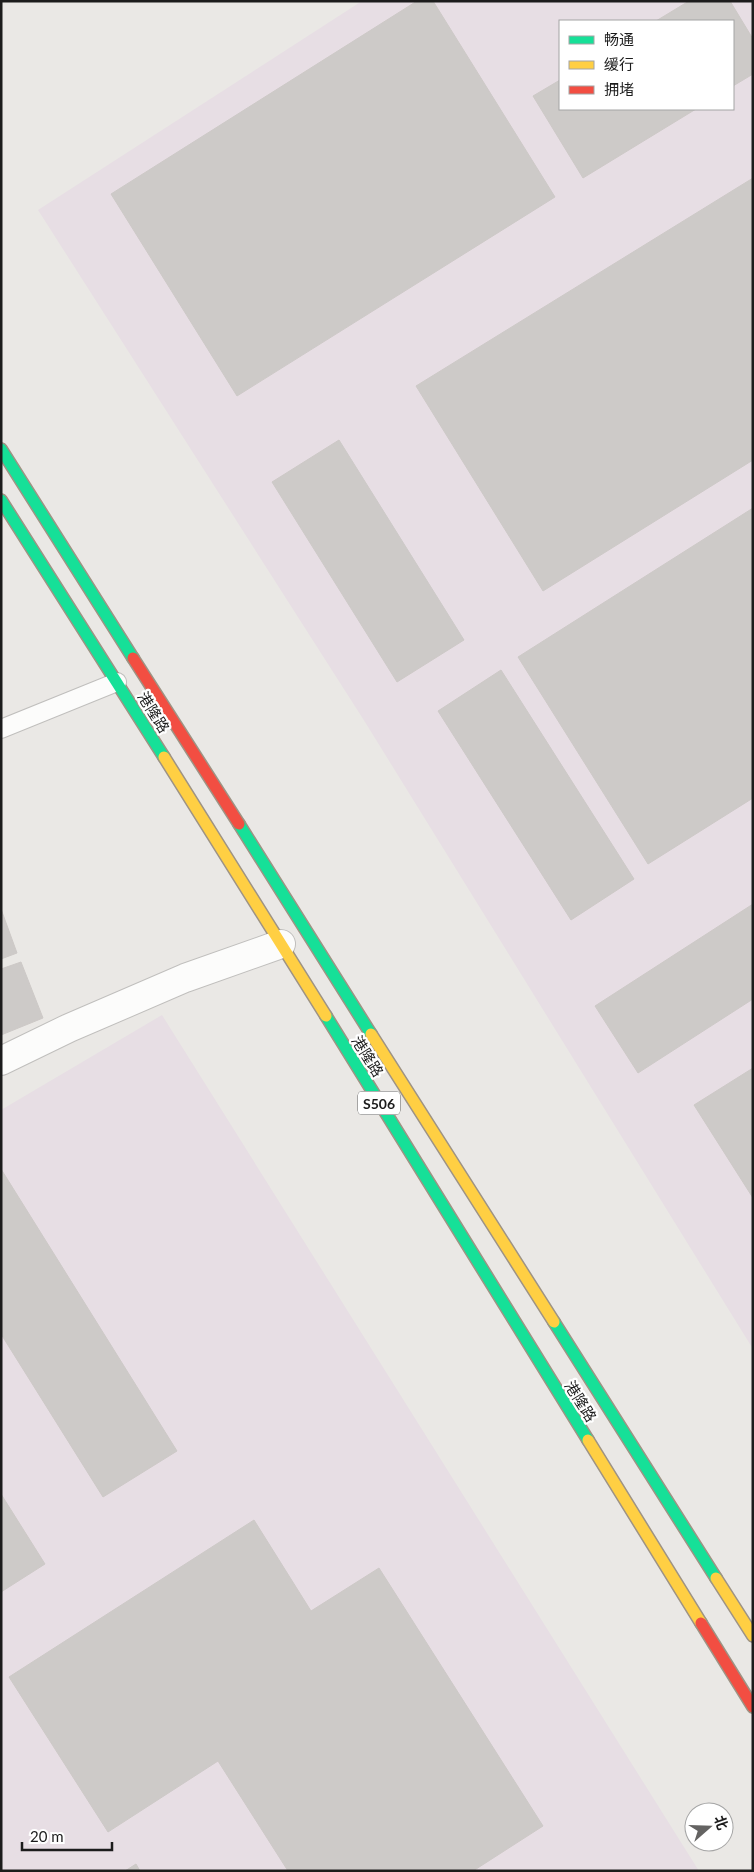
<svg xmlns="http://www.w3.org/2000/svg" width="754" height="1872" viewBox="0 0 754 1872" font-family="Lato,'Noto Sans SC',sans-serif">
	<rect width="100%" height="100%" fill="#eae8e5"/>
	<path fill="#e7dee4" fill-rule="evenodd" d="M 362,1 L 753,1 L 753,1349 L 365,722 L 38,210 ZM 560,21 L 733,21 L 733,109 L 560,109 Z
		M 162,1015 L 699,1871 L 1,1871 L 1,1110 Z"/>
	<path fill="#cdcac8" stroke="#cdc9c7" d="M 417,1 L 433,1 L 555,197 L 237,396 L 111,194 Z
		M 689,1 L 730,1 L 753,39 L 753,74 L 733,86 L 733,21 L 656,21 Z
		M 560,80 L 560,109 L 696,109 L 583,178 L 533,96 Z
		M 753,178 L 753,460 L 543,591 L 416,386 Z
		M 339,440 L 464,640 L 397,682 L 272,482 Z
		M 753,508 L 753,798 L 648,864 L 518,657 Z
		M 501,670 L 634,879 L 571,920 L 438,711 Z
		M 753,904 L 753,999 L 638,1073 L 595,1006 Z
		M 1,909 L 17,953 L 1,959 Z
		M 21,962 L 43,1018 L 1,1035 L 1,969 Z
		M 753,1068 L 753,1198 L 694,1105 Z
		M 1,1169 L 177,1451 L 103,1497 L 1,1334 Z
		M 1,1494 L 45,1564 L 1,1592 Z
		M 254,1520 L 311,1611 L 379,1568 L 543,1826 L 473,1871 L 288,1871 L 218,1761 L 108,1832 L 9,1677 Z
		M 136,1864 L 140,1871 L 125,1871 Z"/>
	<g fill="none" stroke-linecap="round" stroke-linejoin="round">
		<g stroke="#c0bfbd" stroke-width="20">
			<path id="lane" d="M 1,729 L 117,682"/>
		</g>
		<g stroke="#c0bfbd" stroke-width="30">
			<path id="street" d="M 1,1061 L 69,1028 L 185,978 L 281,944"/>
		</g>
		<g stroke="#9e9384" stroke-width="14">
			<path id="fast" d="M 1,449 L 133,658
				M 1,500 L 164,757
				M 239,824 L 371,1034
				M 326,1016 L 588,1440
				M 554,1322 L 716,1578"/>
		</g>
		<g stroke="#9e9384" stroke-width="14">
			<path id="slow" d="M 164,757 L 326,1016
				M 371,1034 L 554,1322
				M 588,1440 L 701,1623
				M 716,1578 L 753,1636"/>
		</g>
		<g stroke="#9e9384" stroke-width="14">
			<path id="jam" d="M 133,658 L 239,824
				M 701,1623 L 753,1707"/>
		</g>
		<use href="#lane" stroke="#fcfcfb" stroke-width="18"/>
		<use href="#street" stroke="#fcfcfb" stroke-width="28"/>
		<use href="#fast" stroke="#16e098" stroke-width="11"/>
		<use href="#slow" stroke="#ffcf43" stroke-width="11"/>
		<use href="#jam" stroke="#f24e42" stroke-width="11"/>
	</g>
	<g text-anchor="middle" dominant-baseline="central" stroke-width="4.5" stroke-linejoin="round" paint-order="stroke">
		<rect fill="#fff" stroke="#606060" stroke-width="1" x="358" y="1091.5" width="42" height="23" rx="4"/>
		<g font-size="14" font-weight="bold" fill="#1c1c1c">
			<text x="379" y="1103">S506</text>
		</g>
		<g font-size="15" fill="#1c1c1c" stroke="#fff">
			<text transform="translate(154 712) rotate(58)">港隆路</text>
			<text transform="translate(368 1056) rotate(58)">港隆路</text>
			<text transform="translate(581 1401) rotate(58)">港隆路</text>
		</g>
	</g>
	<rect width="754" height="1872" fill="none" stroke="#1c1c1c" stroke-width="5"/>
	<rect x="559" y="20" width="175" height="90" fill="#ffffff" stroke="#a4a4a4"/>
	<rect x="569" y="36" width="25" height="8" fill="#16e098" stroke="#a4a4a4"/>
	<text x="604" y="45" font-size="15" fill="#1c1c1c">畅通</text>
	<rect x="569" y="61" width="25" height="8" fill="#ffcf43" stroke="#a4a4a4"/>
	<text x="604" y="70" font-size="15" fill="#1c1c1c">缓行</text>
	<rect x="569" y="86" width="25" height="8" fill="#f24e42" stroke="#a4a4a4"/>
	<text x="604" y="95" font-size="15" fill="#1c1c1c">拥堵</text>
	<g transform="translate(709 1827) rotate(70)"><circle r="24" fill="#ffffff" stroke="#a4a4a4"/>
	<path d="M0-4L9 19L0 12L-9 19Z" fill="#646362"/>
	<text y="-8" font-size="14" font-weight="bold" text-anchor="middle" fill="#1c1c1c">北</text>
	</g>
	<path d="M22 1842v8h90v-8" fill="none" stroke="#1c1c1c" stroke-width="2.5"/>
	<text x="30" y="1842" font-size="15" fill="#1c1c1c" stroke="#ffffff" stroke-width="4" paint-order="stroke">20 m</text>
</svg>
